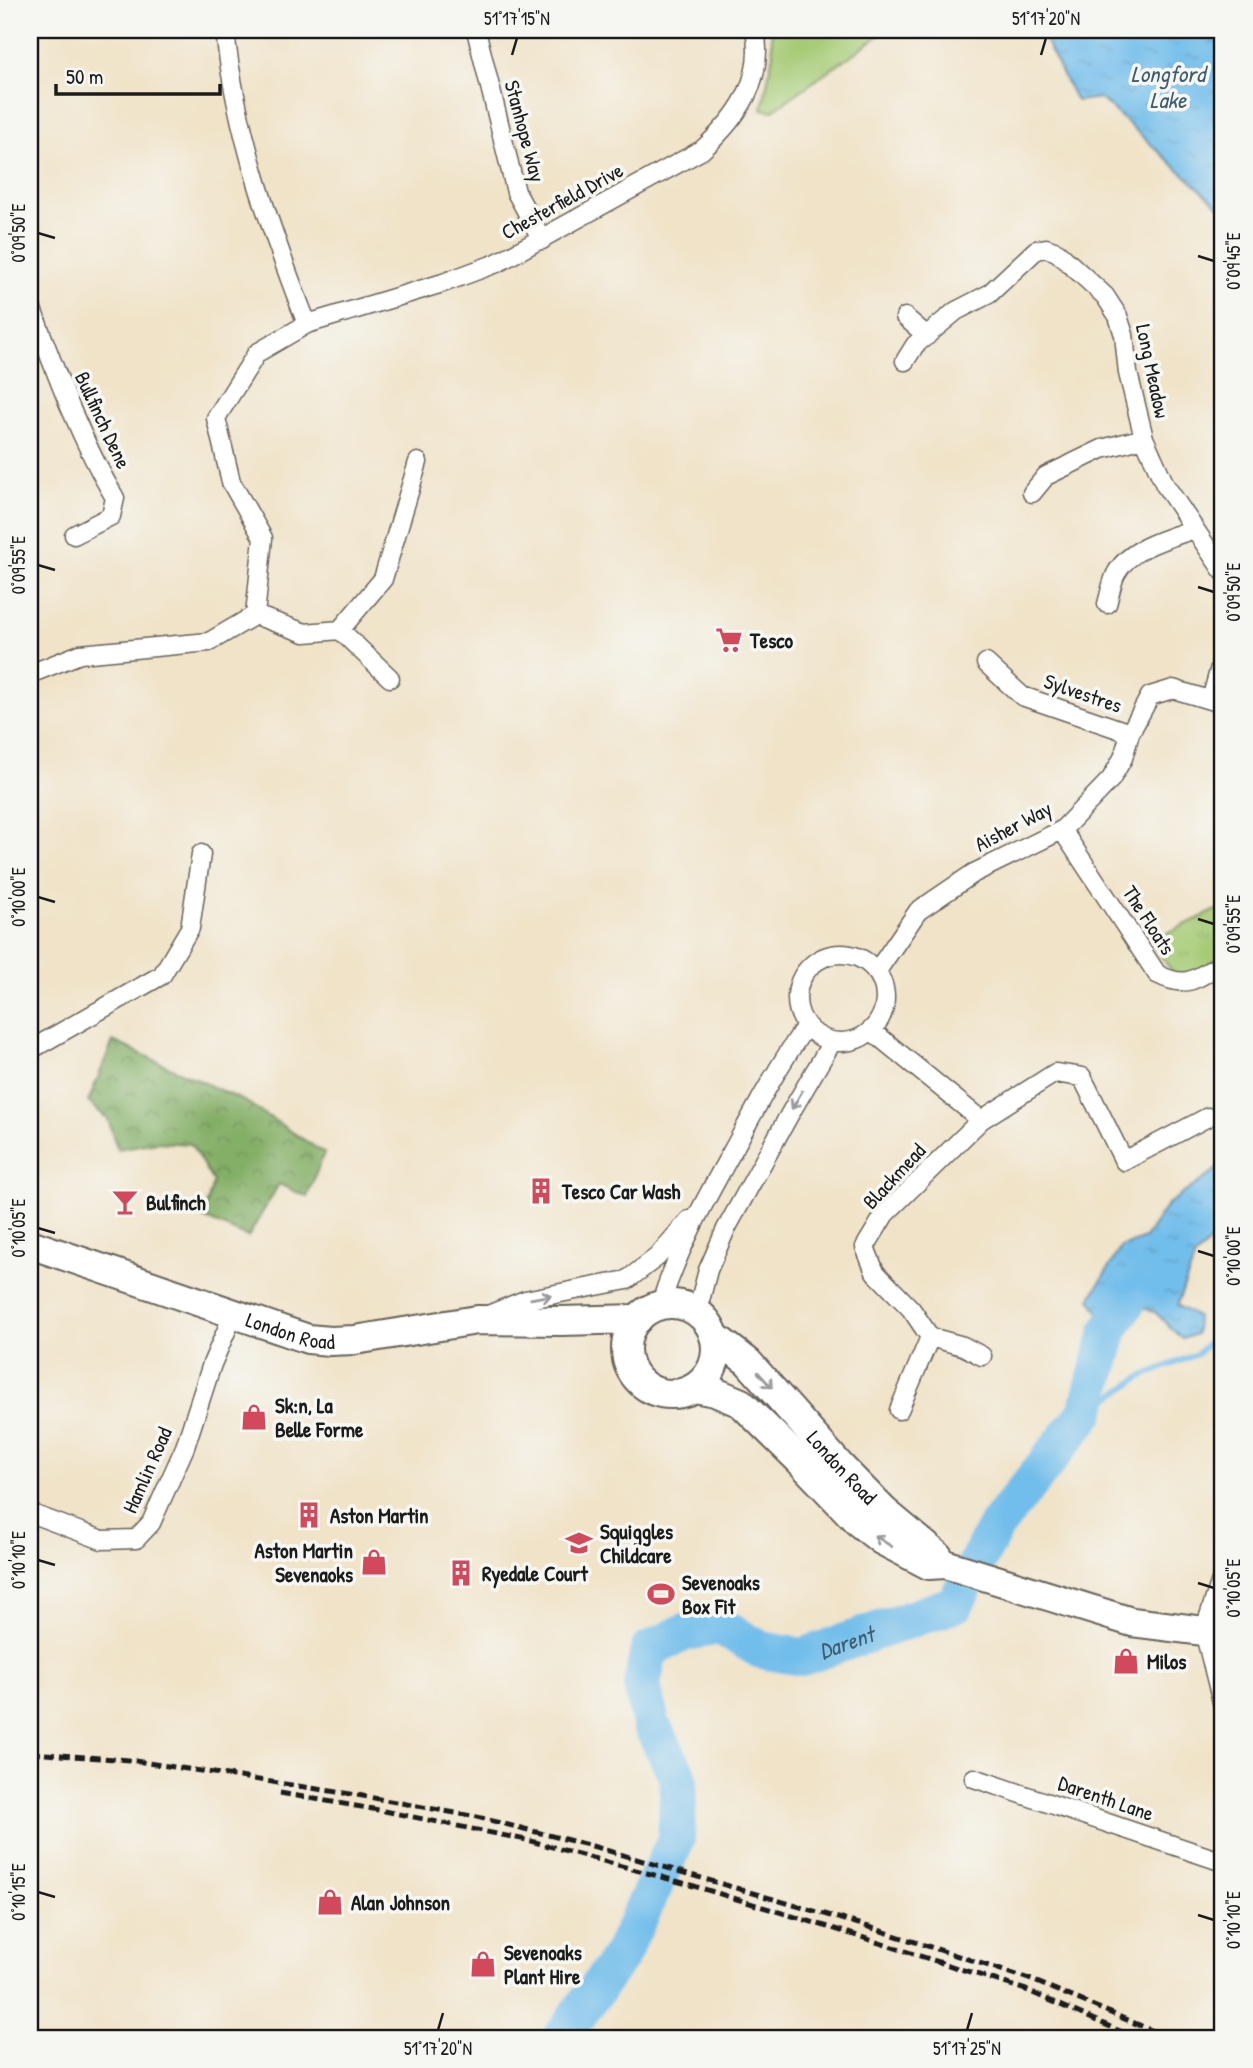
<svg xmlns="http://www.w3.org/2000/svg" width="1253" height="2068" viewBox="0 0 1253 2068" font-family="'Patrick Hand',sans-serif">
	<defs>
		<pattern id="forest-crowns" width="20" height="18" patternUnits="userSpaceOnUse" patternTransform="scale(1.75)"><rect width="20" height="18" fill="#84af66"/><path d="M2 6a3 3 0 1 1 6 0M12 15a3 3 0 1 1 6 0" fill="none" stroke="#6b8e53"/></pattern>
		<pattern id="park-tufts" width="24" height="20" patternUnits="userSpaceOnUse" patternTransform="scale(1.75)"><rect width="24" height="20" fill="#a6cb75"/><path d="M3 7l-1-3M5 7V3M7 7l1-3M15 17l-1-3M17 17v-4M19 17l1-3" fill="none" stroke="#8eae65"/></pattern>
		<pattern id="water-ripples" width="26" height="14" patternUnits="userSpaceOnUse" patternTransform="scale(1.75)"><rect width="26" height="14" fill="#71bdeb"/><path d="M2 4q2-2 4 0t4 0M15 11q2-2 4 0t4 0" fill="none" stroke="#61a2c9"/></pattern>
	</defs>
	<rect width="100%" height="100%" fill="#f6f6f2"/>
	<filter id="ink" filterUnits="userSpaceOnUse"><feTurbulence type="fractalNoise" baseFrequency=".0143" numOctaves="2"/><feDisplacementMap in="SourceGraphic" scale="14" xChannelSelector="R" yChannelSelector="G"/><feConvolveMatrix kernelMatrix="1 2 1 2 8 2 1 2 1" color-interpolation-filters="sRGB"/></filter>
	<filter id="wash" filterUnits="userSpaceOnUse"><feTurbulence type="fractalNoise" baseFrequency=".00686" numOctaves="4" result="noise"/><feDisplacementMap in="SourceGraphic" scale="28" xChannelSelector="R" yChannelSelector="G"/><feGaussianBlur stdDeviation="1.57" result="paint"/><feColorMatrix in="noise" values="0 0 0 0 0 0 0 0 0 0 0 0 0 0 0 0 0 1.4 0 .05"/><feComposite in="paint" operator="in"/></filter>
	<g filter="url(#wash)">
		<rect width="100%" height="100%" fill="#f0e3c8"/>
		<path fill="#a6cb75" stroke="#617448" stroke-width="2" d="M 771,30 L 887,30 L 772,111 L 762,109 L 773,54 Z"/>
		<path fill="url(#forest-crowns)" stroke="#506641" stroke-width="2" d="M 113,1041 L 246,1102 L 324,1153 L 307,1197 L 279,1184 L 248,1237 L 203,1218 L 213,1182 L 191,1144 L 157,1142 L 117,1149 L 108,1119 L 88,1102 Z
			M 594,1987 L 584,2038 L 556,2038 Z"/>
		<path fill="url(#park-tufts)" stroke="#617448" stroke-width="2" d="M 1223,907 L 1223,956 L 1179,981 L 1150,941 Z"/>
		<path fill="url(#water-ripples)" stroke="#466c84" stroke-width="2" d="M 1040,30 L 1223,30 L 1223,210 L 1100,98 L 1076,101 Z
			M 1223,1163 L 1223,1228 L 1195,1257 L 1177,1305 L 1197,1317 L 1196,1334 L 1182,1339 L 1155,1312 L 1139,1306 L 1110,1329 L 1090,1299 L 1121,1247 L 1145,1238 L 1168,1204 L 1211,1174 Z"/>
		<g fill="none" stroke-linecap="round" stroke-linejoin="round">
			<path stroke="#71bdeb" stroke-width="6" d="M 1086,1413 L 1143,1376 L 1197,1354 L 1223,1329"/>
			<path stroke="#71bdeb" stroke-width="38" id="s1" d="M 561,2038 L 621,1955 L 676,1840 L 679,1778 L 651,1724 L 642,1685 L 649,1650 L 685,1632 L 720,1626 L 761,1650 L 802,1657 L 955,1604 L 996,1526 L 1086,1413 L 1110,1329 L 1138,1284"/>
		</g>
	</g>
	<g filter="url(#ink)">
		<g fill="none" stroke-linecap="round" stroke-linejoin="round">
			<g stroke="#666258" stroke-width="21">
				<path id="street" d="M 225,30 C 235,130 271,231 307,324
					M 476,30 L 516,192 L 542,240
					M 30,304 C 55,370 79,437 115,498 L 111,516 L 74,535
					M 905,317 L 927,336
					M 905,361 L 915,345 L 956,311 L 989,294 L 1036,250 L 1046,248 L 1057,252 L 1105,296 L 1118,316 L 1124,335 L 1128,373 L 1144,438 L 1165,485 L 1223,571
					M 1032,493 L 1046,476 L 1102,449 L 1144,438
					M 1107,604 C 1110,594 1112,580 1117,572 C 1131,547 1169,538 1194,529
					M 255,615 L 305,633 L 340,630 L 390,678
					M 340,630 L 383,579 L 418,462
					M 986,663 L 1022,696 L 1130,733
					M 30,674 L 80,654 L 209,642 L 255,615 L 263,538 L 231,482 L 216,418 L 257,353 L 307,324 L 443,283 L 497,263 L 702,150 C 737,118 765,81 755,30
					M 1211,700 L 1223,656
					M 1062,830 L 1157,974 C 1188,990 1196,978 1223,963
					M797 998a44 44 0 1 1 88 0a44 44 0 1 1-88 0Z
					M 877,971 L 918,911 L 974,873 L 1062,830 L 1111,779 L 1123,758 L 1130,733 L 1150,696 L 1173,689 L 1223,704
					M 872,1031 L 981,1120 L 1055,1073 L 1082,1077 L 1124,1161 L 1208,1117
					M 30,1050 L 162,975 L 190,928 L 201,854
					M 660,1306 C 677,1251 705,1200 733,1150 C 756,1108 778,1066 806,1026
					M 697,1312 L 708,1270 L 726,1229 L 792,1110 L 832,1042
					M 488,1315 L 525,1300 L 627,1280 L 657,1257 L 689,1220
					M 930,1337 L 911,1309 L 875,1272 L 865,1247 L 885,1214 L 981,1120
					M 899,1410 L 930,1337 L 963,1346 L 982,1356
					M 30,1513 L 102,1540 L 136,1539 L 151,1523 L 185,1447 L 212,1364 L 234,1313
					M 1223,1574 L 1204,1631 L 1223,1706
					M 974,1778 L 1223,1862"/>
			</g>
			<g stroke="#666258" stroke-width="32">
				<g id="primary">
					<path id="s2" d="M 30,1244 L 308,1339 L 330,1341 L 355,1340 L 477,1320 L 561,1321 L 638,1319"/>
					<circle cx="671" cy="1349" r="45"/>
					<path id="s3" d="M 714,1336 L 748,1362 L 841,1467 L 884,1511 L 938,1556"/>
					<path d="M 695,1388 L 715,1392 L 741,1403 L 798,1459 L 858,1522 L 881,1540 L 929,1565 L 945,1564 L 1132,1622 L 1204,1631 L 1223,1630"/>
				</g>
			</g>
			<use href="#street" stroke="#fff" stroke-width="18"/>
			<use href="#primary" stroke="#fff" stroke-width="28"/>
			<path stroke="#1c1c1c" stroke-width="5" stroke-dasharray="10 5" stroke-linecap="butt" d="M 30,1753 L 129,1760 L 363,1796 L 477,1817 L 592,1846 L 869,1927 L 1032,1980 L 1170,2038
				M 280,1793 L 379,1810 L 531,1841 L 694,1886 L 861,1937 L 1026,1990 L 1136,2038"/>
		</g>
		<defs><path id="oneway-shaft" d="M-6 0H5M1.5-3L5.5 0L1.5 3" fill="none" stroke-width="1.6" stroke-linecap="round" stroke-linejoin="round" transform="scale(1.75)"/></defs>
		<g stroke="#999">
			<use href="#oneway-shaft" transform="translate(797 1100) rotate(120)"/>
			<use href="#oneway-shaft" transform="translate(541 1297) rotate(-10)"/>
			<use href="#oneway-shaft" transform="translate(765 1380) rotate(48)"/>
			<use href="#oneway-shaft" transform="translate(883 1541) rotate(-148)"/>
		</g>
	</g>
	<path fill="none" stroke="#1c1c1c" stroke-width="2.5" d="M 512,55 L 517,38M 1041,55 L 1046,38M 38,233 L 55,238M 1198,256 L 1214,261M 38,565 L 55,570M 1198,587 L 1214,592M 38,897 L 55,902M 1198,919 L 1214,924M 38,1228 L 55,1233M 1198,1251 L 1214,1256M 38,1560 L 55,1565M 1198,1583 L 1214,1588M 38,1892 L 55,1897M 1198,1915 L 1214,1920M 438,2030 L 443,2013M 967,2030 L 972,2013"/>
	<defs>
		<g id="supermarket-bare" transform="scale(2.1)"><path d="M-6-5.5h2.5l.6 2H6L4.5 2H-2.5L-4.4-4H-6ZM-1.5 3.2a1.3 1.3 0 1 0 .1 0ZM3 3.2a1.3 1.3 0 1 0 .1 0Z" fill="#d1495b" stroke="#f6f6f2" stroke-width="2.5" paint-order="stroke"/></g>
		<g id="building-bare" transform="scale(2.1)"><path d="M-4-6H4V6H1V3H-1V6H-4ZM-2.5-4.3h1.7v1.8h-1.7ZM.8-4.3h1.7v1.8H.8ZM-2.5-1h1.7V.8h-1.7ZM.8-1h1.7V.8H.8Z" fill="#d1495b" stroke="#f6f6f2" stroke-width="2.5" paint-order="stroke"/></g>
		<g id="bar-bare" transform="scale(2.1)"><path d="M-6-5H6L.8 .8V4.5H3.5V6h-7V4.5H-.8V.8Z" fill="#d1495b" stroke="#f6f6f2" stroke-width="2.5" paint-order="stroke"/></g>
		<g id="shop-bare" transform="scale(2.1)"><path d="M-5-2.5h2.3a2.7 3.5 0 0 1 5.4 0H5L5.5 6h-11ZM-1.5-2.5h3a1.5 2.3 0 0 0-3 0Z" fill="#d1495b" stroke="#f6f6f2" stroke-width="2.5" paint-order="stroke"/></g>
		<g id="school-bare" transform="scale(2.1)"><path d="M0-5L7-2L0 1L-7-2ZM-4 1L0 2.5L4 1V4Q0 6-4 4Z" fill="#d1495b" stroke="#f6f6f2" stroke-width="2.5" paint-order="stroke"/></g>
		<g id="stadium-bare" transform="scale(2.1)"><path d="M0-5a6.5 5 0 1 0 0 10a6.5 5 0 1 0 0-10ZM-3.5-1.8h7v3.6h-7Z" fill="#d1495b" stroke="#f6f6f2" stroke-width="2.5" paint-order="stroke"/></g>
	</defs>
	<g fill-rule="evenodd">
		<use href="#supermarket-bare" x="729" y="640"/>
		<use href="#building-bare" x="541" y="1191"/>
		<use href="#bar-bare" x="125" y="1202"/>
		<use href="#shop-bare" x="254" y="1417"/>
		<use href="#building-bare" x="309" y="1515"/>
		<use href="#school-bare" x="579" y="1543"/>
		<use href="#shop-bare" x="374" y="1562"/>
		<use href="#building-bare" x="461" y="1573"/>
		<use href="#stadium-bare" x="661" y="1594"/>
		<use href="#shop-bare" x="1126" y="1661"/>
		<use href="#shop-bare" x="330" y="1902"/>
		<use href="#shop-bare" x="483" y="1964"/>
	</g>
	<g text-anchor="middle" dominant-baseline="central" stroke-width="7" stroke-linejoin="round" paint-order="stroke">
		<g font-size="21" fill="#1c1c1c" stroke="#f6f6f2">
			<text transform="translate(525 131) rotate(75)">Stanhope Way</text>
			<text transform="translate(562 201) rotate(-29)">Chesterfield Drive</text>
			<text transform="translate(1153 371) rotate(78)">Long Meadow</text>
			<text transform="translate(103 420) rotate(65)">Bullfinch Dene</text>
			<text transform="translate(1083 693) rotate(19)">Sylvestres</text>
			<text transform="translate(1013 826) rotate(-28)">Aisher Way</text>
			<text transform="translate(1149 920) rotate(57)">The Floats</text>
			<text transform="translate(894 1176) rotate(-47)">Blackmead</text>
			<text stroke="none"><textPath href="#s2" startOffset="275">London Road</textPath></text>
			<text stroke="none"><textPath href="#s3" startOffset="184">London Road</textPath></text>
			<text transform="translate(147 1470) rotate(-66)">Hamlin Road</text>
			<text transform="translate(1106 1798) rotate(19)">Darenth Lane</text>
		</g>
		<g font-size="21" font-weight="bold" fill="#1c1c1c" stroke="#f6f6f2" text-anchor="start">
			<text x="750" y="640">Tesco</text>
			<text x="562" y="1191">Tesco Car Wash</text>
			<text x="146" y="1202">Bulfinch</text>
			<text x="275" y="1405">Sk:n, La<tspan x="275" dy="24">Belle Forme</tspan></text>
			<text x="330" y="1515">Aston Martin</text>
			<text x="600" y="1531">Squiggles<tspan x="600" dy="24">Childcare</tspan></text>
			<text x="353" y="1550" text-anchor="end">Aston Martin<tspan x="353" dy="24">Sevenaoks</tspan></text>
			<text x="482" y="1573">Ryedale Court</text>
			<text x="682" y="1582">Sevenoaks<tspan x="682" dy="24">Box Fit</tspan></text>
			<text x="1147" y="1661">Milos</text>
			<text x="351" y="1902">Alan Johnson</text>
			<text x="504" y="1952">Sevenoaks<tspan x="504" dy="24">Plant Hire</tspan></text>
		</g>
		<g font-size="23" font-style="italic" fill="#3e5c6f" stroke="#f6f6f2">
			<text x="1168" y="73">Longford<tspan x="1168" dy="26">Lake</tspan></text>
			<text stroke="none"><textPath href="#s1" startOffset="640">Darent</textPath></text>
		</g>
	</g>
	<rect width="1253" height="2068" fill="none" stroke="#f6f6f2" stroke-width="77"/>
	<path d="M56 84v10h164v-10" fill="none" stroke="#1c1c1c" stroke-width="3.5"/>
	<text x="66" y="84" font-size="21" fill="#1c1c1c" stroke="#f6f6f2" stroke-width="5" paint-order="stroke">50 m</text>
	<rect x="38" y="38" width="1176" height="1992" fill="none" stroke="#1c1c1c" stroke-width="2.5"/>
	<g font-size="18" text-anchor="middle" fill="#1c1c1c">
		<text x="517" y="25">51°17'15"N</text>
		<text x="1046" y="25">51°17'20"N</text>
		<text transform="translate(19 233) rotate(-90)" y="6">0°09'50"E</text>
		<text transform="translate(1234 261) rotate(-90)" y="6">0°09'45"E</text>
		<text transform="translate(19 565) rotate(-90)" y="6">0°09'55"E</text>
		<text transform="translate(1234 592) rotate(-90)" y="6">0°09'50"E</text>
		<text transform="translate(19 897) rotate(-90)" y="6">0°10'00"E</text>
		<text transform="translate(1234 924) rotate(-90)" y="6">0°09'55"E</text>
		<text transform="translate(19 1228) rotate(-90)" y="6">0°10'05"E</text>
		<text transform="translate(1234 1256) rotate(-90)" y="6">0°10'00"E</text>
		<text transform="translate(19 1560) rotate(-90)" y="6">0°10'10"E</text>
		<text transform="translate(1234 1588) rotate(-90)" y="6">0°10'05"E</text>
		<text transform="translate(19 1892) rotate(-90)" y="6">0°10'15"E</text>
		<text transform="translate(1234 1920) rotate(-90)" y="6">0°10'10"E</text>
		<text x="438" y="2055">51°17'20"N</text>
		<text x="967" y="2055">51°17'25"N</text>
	</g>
</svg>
